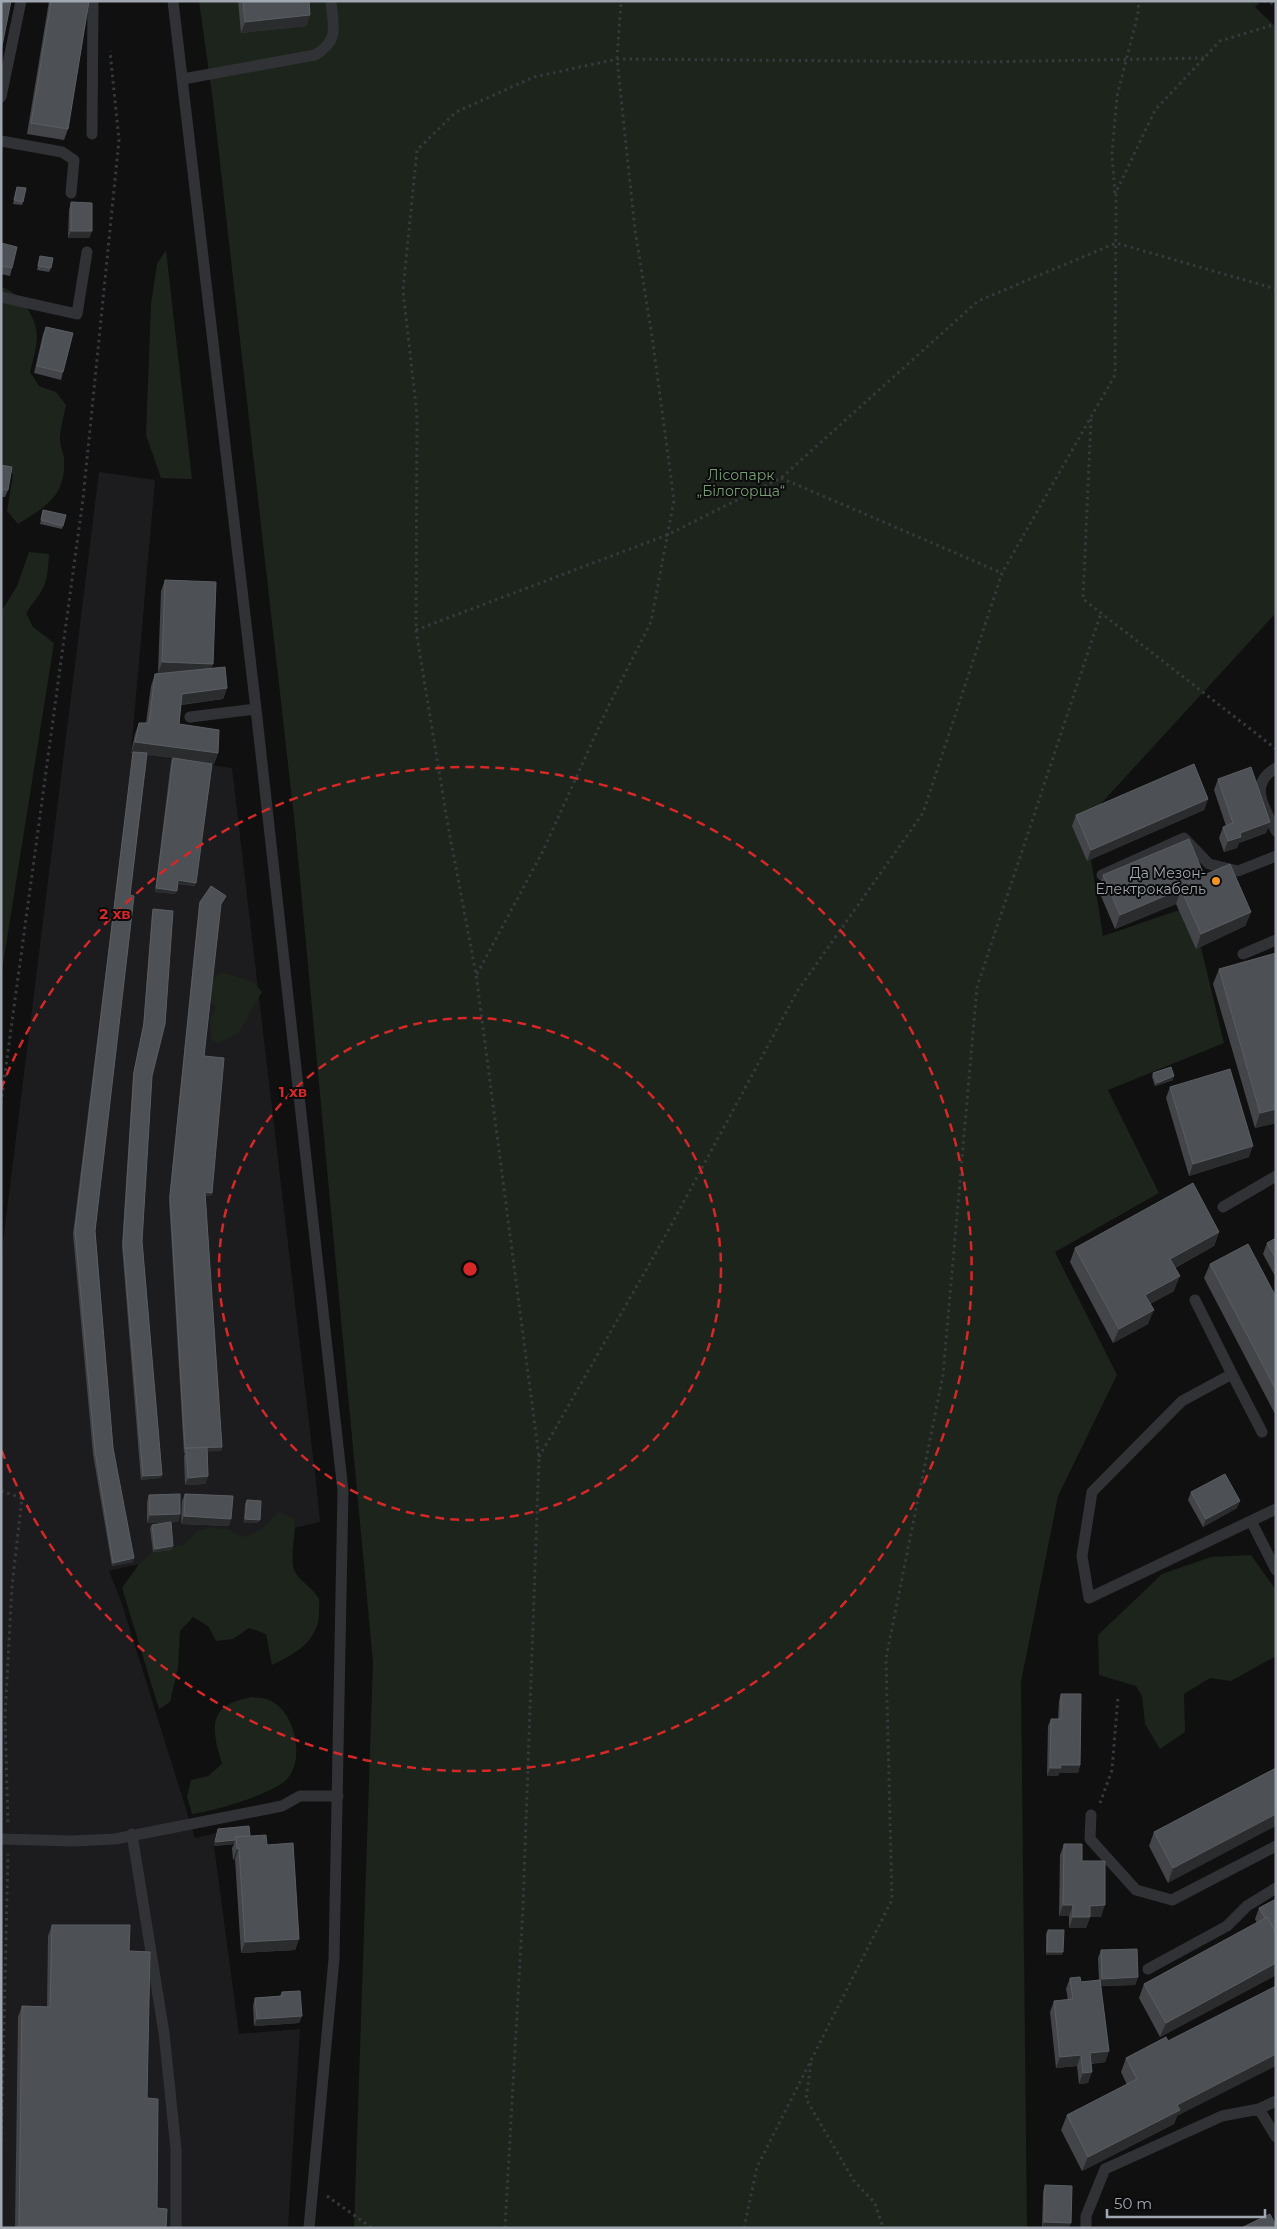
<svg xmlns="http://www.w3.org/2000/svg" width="1277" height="2229" viewBox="0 0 1277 2229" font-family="Montserrat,sans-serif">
	<rect width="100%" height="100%" fill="#101011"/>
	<path fill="#1c1c1e" d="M 99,472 L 155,480 L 131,753 L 232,768 L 316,1482 L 320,1522 L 109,1571 L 121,1601 L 195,1838 L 217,1833 L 214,1846 L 239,2034 L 300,2029 L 288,2228 L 1,2228 L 1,1258 Z"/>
	<path fill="#1c241c" d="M 199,1 L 1261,1 L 1255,7 L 1276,27 L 1276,613 L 1085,821 L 1103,936 L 1191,906 L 1224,1043 L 1108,1090 L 1159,1193 L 1055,1252 L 1117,1375 L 1058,1496 L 1021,1682 L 1027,2228 L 354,2228 L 373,1662 L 295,826 L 213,101 Z
		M 166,250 L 192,479 L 161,478 L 146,435 L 151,304 L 157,264 Z
		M 1,287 C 20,292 36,316 37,336 C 37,347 33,360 30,372 L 39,386 L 56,392 L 66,405 C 64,416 60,429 60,440 C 60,447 64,453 64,459 C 66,497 46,506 18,524 L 7,511 L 13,475 L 7,466 L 1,464 Z
		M 29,552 L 49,554 C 47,588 45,586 26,613 L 33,627 L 54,643 L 1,977 L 1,612 L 17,586 Z
		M 222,972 L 253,982 L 262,992 L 239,1032 L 218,1044 L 211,1039 L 210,1019 L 216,1006 L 207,1000 L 204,987 Z
		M 278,1512 L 295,1519 C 296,1532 289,1562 295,1572 C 301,1582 314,1589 319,1599 C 320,1601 319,1607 319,1610 C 321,1639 295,1655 272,1665 L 266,1634 L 249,1628 L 233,1639 L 216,1641 L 208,1626 L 193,1617 L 180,1631 L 178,1668 L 170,1702 L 159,1709 L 122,1588 L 139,1564 L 153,1552 L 184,1545 L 196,1532 L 210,1528 L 227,1529 L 244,1537 L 261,1530 Z
		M 1251,1555 L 1276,1590 L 1276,1656 L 1231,1681 L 1210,1678 L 1184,1694 L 1185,1732 L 1160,1749 L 1145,1724 L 1142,1696 L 1136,1686 L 1099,1675 L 1098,1635 L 1162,1574 L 1211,1557 Z
		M 252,1697 C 257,1698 266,1698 271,1701 C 296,1713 306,1762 285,1781 C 269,1795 214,1811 192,1814 L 187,1797 L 191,1780 L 208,1776 L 222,1764 C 211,1727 207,1705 252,1697 Z"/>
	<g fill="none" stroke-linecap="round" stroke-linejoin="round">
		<path stroke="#37393d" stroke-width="3" stroke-dasharray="2.5 4" stroke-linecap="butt" d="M 1264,1 L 1276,4
			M 1115,193 L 1112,154 L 1117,96 L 1138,14 L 1139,1
			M 1091,419 L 1083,599 L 1276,749
			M 781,478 L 1002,573
			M 416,630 L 667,535 L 781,478 L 978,301 L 1116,243 L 1276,289
			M 477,974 L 543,851 L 608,707 L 651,622 L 674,500 L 652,336 L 635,230 L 617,59 L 621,1
			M 1,1103 L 83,499 L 119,140 L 110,51
			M 539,1457 L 662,1242 L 798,990 L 923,813 L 1002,573 L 1115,375 L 1116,192 L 1155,110 L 1220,41 L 1276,24
			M 1,1491 L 22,1498 L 12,1586 L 5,1716 L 8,1825
			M 1100,1803 L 1112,1770 L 1118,1696
			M 811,2063 L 806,2099 L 854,2181 L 875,2203 L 883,2228
			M 1,2148 L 8,1854
			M 327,2196 L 372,2228
			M 505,2228 L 523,1906 L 539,1457 L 476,974 L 447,820 L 416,630 L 417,415 L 403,290 L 417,150 L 456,112 L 534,77 L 617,59 L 983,62 L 1204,58
			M 744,2228 L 757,2167 L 892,1900 L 886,1658 L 943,1375 L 977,987 L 1101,613"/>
		<path stroke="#313236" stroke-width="11" d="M 173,1 L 256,709 L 343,1491 L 334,1959 L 309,2228
			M 183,79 L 315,55 C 340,40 333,27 331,1
			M 1,97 L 21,1
			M 92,134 L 93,1
			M 1,141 L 62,152 L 74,160 L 71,193
			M 1,297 L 77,314 L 87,252
			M 190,717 L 256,709
			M 1276,768 C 1247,785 1265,808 1276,831
			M 1102,875 L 1184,838 L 1209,864 L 1238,871 L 1276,856
			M 1243,954 L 1276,940
			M 1223,1207 L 1276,1176
			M 1195,1300 L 1232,1374
			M 1262,1432 L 1232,1374 L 1182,1401 L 1092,1492 L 1082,1556 L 1089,1598 L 1276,1509
			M 1251,1521 L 1276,1570
			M 1091,1815 L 1090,1839 L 1136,1890 L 1172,1900 L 1276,1846
			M 132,1834 L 164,2033 L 176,2149 L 176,2228
			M 1,1839 L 73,1841 L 115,1839 L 282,1806 L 300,1796 L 338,1796
			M 1148,1969 L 1227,1926 L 1247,1906 L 1276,1888
			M 1259,2109 L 1276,2101
			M 1086,2228 L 1086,2216 L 1105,2169 L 1222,2116 L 1259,2109 L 1276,2137"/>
	</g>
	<path fill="#434549" d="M 49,1 L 89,1 L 68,129 L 64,140 L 27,134 Z
		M 238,1 L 309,1 L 310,15 L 306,26 L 241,33 Z
		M 17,187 L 23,202 L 22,205 L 13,204 Z
		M 71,202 L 92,231 L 89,238 L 68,238 L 69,210 Z
		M 1,243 L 12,268 L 10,276 L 1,274 Z
		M 40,256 L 51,268 L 49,272 L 37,270 Z
		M 46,327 L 63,372 L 61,380 L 34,373 L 43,334 Z
		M 1,465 L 8,490 L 5,497 L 1,497 Z
		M 43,510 L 63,526 L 62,529 L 40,524 Z
		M 165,580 L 213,664 L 211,668 L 227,688 L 223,699 L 181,705 L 179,724 L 218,753 L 214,764 L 185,760 L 195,886 L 178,884 L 175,894 L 155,892 L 171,762 L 172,758 L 147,755 L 130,895 L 95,1231 L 113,1448 L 133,1562 L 112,1566 L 93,1454 L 73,1234 L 133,753 L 131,753 L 135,734 L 139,723 L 146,723 L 151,686 L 155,674 L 166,673 L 158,673 L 161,591 Z
		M 1218,779 L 1270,822 L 1266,833 L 1239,843 L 1237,848 L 1224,852 L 1219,838 L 1223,827 L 1226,826 L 1214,790 Z
		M 1208,799 L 1204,810 L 1087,861 L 1072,826 L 1076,815 Z
		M 1103,875 L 1204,875 L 1251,912 L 1245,926 L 1196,949 L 1176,904 L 1115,929 L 1098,889 Z
		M 226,896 L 224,900 L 220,906 L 204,1056 L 212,1193 L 211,1196 L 205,1196 L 222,1447 L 221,1451 L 207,1451 L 208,1476 L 205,1484 L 185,1485 L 184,1456 L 185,1453 L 184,1453 L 169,1200 L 199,905 L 200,902 Z
		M 153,909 L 152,1076 L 142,1241 L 162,1475 L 160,1478 L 141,1480 L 122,1246 L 133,1075 L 143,1027 L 152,913 Z
		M 1219,969 L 1276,1123 L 1255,1128 L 1213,984 Z
		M 1153,1073 L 1173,1080 L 1155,1086 L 1152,1077 Z
		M 1170,1087 L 1249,1157 L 1189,1176 L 1166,1098 Z
		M 1219,1232 L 1214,1246 L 1175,1268 L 1174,1291 L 1150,1304 L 1148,1324 L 1113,1343 L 1070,1262 L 1075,1248 Z
		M 1276,1238 L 1276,1278 L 1263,1254 L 1267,1243 Z
		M 1210,1264 L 1276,1297 L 1276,1413 L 1275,1414 L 1204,1278 Z
		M 1191,1492 L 1237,1508 L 1203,1527 L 1188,1500 Z
		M 185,1494 L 229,1526 L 181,1524 L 182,1501 Z
		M 149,1495 L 180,1514 L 178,1522 L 147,1523 L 147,1502 Z
		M 247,1500 L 258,1523 L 244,1523 L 245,1504 Z
		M 152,1525 L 172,1550 L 153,1552 L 150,1528 Z
		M 1061,1694 L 1080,1765 L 1078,1773 L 1059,1773 L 1058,1776 L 1047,1776 L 1048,1726 L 1051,1719 L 1058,1719 L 1059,1701 Z
		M 1276,1768 L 1168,1883 L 1149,1846 L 1154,1832 Z
		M 218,1829 L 250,1836 L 267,1845 L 299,1939 L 295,1950 L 241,1953 L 235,1859 L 233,1860 L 232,1848 L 234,1844 L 214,1846 Z
		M 1064,1844 L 1082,1861 L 1101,1917 L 1090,1917 L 1086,1928 L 1069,1928 L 1069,1916 L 1059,1916 L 1060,1855 Z
		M 1276,1899 L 1276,1975 L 1160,2037 L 1139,1998 L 1144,1984 L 1257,1923 L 1255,1919 L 1259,1908 Z
		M 52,1925 L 129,1951 L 147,2098 L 157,2208 L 166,2228 L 15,2228 L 18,2017 L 22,2006 L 47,2007 L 48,1936 Z
		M 1048,1930 L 1062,1955 L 1046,1955 L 1046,1934 Z
		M 1101,1950 L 1138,1977 L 1135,1985 L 1101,1986 L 1109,2051 L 1105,2062 L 1091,2064 L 1088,2083 L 1079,2084 L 1077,2066 L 1056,2068 L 1050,2012 L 1054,2001 L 1068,2000 L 1066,1989 L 1070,1978 L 1081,1982 L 1099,1980 L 1098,1958 Z
		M 282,1992 L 302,2016 L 299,2023 L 254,2026 L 253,2005 L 255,1998 L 280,1996 Z
		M 1126,2058 L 1177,2116 L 1174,2124 L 1082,2171 L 1061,2130 L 1067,2115 L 1127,2085 L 1121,2072 Z
		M 1045,2185 L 1069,2228 L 1042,2228 L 1043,2192 Z"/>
	<path fill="#2a2c2e" d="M 310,15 L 306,26 L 241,33 L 245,22 Z
		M 71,231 L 92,231 L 89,238 L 68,238 Z
		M 162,662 L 213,664 L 209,675 L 158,673 Z
		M 227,688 L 223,699 L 178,705 L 182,694 Z
		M 135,742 L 218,753 L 214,764 L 131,753 Z
		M 1208,799 L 1204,810 L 1087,861 L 1091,850 Z
		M 1270,822 L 1266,833 L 1239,843 L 1237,848 L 1224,852 L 1228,841 L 1240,833 Z
		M 178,880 L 196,883 L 195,886 L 177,884 Z
		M 156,888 L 177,891 L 175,894 L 155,892 Z
		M 1181,889 L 1176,904 L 1115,929 L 1120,915 Z
		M 1251,912 L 1245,926 L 1196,949 L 1201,934 Z
		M 1174,1076 L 1173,1080 L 1155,1086 L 1157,1083 Z
		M 1276,1109 L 1276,1123 L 1255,1128 L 1260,1113 Z
		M 1253,1146 L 1249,1157 L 1189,1176 L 1193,1164 Z
		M 205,1192 L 212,1193 L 211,1196 L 203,1196 Z
		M 1219,1232 L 1214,1246 L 1165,1273 L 1170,1259 Z
		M 1180,1276 L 1174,1291 L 1140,1309 L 1145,1295 Z
		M 1154,1310 L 1148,1324 L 1113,1343 L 1119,1329 Z
		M 222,1447 L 221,1451 L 186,1453 L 186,1449 Z
		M 162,1475 L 160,1478 L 141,1480 L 143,1476 Z
		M 208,1476 L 205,1484 L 185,1485 L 188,1478 Z
		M 1240,1501 L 1237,1508 L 1203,1527 L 1206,1519 Z
		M 180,1514 L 178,1522 L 147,1523 L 150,1515 Z
		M 184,1516 L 231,1519 L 229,1526 L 181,1524 Z
		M 245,1519 L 260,1520 L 258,1523 L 244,1523 Z
		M 173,1546 L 172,1550 L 153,1552 L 155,1549 Z
		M 134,1558 L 133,1562 L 112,1566 L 113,1563 Z
		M 1060,1765 L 1080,1765 L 1078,1773 L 1059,1773 L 1058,1776 L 1047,1776 L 1050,1768 Z
		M 1276,1814 L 1276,1826 L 1168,1883 L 1173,1868 Z
		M 235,1840 L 234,1844 L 214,1846 L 215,1842 Z
		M 239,1848 L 235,1859 L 233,1860 L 237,1849 Z
		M 1063,1905 L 1073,1905 L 1069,1916 L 1059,1916 Z
		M 1105,1905 L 1101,1917 L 1086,1917 L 1090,1906 Z
		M 1073,1917 L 1090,1917 L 1086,1928 L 1069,1928 Z
		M 299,1939 L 295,1950 L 241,1953 L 245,1942 Z
		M 1047,1952 L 1063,1952 L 1062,1955 L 1046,1955 Z
		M 1276,1963 L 1276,1975 L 1160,2037 L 1166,2023 Z
		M 1138,1977 L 1135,1985 L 1099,1986 L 1102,1979 Z
		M 302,2016 L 299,2023 L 254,2026 L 257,2019 Z
		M 1109,2051 L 1105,2062 L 1086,2064 L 1090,2053 Z
		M 1276,2054 L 1276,2066 L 1177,2116 L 1174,2124 L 1082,2171 L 1088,2157 L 1177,2105 Z
		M 1081,2055 L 1077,2066 L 1056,2068 L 1060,2057 Z
		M 1092,2072 L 1088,2083 L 1079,2084 L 1083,2073 Z
		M 1044,2222 L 1071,2223 L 1069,2228 L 1042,2228 Z"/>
	<path fill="#4d5054" stroke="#5a5e63" d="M 1,1 L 11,1 L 1,51 Z
		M 51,1 L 89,1 L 68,129 L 31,123 Z
		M 243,1 L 309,1 L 310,15 L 245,22 Z
		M 17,187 L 26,188 L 23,202 L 14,200 Z
		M 71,202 L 92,203 L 92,231 L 71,231 Z
		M 1,243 L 17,247 L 12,268 L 1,266 Z
		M 40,256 L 53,258 L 51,268 L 38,266 Z
		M 46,327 L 73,333 L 63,372 L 37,366 Z
		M 1,465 L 12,467 L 8,490 L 1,489 Z
		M 43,510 L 66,515 L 63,526 L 41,520 Z
		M 165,580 L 216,582 L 213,664 L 162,662 Z
		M 225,667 L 227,688 L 182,694 L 179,724 L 219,730 L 218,753 L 135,742 L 139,723 L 149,723 L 155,674 Z
		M 133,752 L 147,753 L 130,895 L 134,896 L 95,1231 L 113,1448 L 134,1558 L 113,1563 L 95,1450 L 75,1230 Z
		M 173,758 L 212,764 L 196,883 L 178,880 L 177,891 L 156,888 Z
		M 1194,764 L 1208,799 L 1091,850 L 1076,815 Z
		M 1251,767 L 1270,822 L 1240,833 L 1241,837 L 1228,841 L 1223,827 L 1233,823 L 1218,779 Z
		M 1189,839 L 1204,875 L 1230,864 L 1251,912 L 1201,934 L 1181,889 L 1120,915 L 1103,875 Z
		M 211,886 L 226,896 L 221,904 L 204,1056 L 224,1058 L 212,1193 L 205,1192 L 222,1447 L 186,1448 L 185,1449 L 170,1196 L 200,902 Z
		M 153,909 L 173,911 L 165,1024 L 152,1076 L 142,1241 L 162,1475 L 143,1476 L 123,1243 L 134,1072 L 144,1023 Z
		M 1276,953 L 1276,1109 L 1260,1113 L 1219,969 Z
		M 1171,1067 L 1174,1076 L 1157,1083 L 1153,1073 Z
		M 1230,1069 L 1253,1146 L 1193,1164 L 1170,1087 Z
		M 1193,1183 L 1219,1232 L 1170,1259 L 1180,1276 L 1145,1295 L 1154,1310 L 1119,1329 L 1075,1248 Z
		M 1276,1238 L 1276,1259 L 1267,1243 Z
		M 1248,1244 L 1276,1297 L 1276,1390 L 1210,1264 Z
		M 207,1447 L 208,1476 L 188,1478 L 186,1448 Z
		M 1225,1474 L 1240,1501 L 1206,1519 L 1191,1492 Z
		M 180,1494 L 180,1514 L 150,1515 L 149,1495 Z
		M 185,1494 L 233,1496 L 231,1519 L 184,1516 Z
		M 247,1500 L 261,1501 L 260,1520 L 245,1519 Z
		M 171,1522 L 173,1546 L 155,1549 L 152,1525 Z
		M 1061,1694 L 1081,1694 L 1080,1765 L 1060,1765 L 1061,1768 L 1050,1768 L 1051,1719 L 1061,1719 Z
		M 1276,1768 L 1276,1814 L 1173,1868 L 1154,1832 Z
		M 249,1826 L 250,1836 L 236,1837 L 235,1840 L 215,1842 L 218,1829 Z
		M 266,1835 L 267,1845 L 293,1843 L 299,1939 L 245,1942 L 239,1848 L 237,1849 L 236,1837 Z
		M 1064,1844 L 1082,1844 L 1082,1861 L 1105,1861 L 1105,1905 L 1090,1906 L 1090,1917 L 1073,1917 L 1073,1905 L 1063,1905 Z
		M 1276,1899 L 1276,1933 L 1267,1917 L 1265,1918 L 1259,1908 Z
		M 1267,1917 L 1276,1933 L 1276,1963 L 1166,2023 L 1144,1984 Z
		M 52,1925 L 130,1925 L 129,1951 L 150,1952 L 147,2098 L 158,2099 L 157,2208 L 167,2209 L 166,2228 L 19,2228 L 22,2006 L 50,2007 Z
		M 1048,1930 L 1064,1930 L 1063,1952 L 1047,1952 Z
		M 1137,1949 L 1138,1977 L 1102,1979 L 1101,1950 Z
		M 1080,1977 L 1081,1982 L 1100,1980 L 1109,2051 L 1090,2053 L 1092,2072 L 1083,2073 L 1081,2055 L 1060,2057 L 1054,2001 L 1073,1999 L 1070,1978 Z
		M 1276,1986 L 1276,2054 L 1177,2105 L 1180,2110 L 1088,2157 L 1067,2115 L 1137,2079 L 1126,2058 L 1166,2037 L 1168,2041 Z
		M 300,1991 L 302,2016 L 257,2019 L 255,1998 L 282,1996 L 282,1992 Z
		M 1045,2185 L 1072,2186 L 1071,2223 L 1044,2222 Z
		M 1270,2214 L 1276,2226 L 1276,2228 L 1241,2228 Z"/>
	<g fill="none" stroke="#d62828" stroke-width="2.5" stroke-dasharray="9 6">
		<circle cx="470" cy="1269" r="251"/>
		<path d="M1 1089A502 502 0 1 1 1 1449"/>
	</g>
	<circle fill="#f39426" stroke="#0b0b0c" stroke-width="2" cx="1216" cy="881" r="5"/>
	<g text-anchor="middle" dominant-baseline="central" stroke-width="4" stroke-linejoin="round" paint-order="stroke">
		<g font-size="14" fill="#7a9e77" stroke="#0b0b0c">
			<text x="741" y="475">Лісопарк<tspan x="741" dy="16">„Білогорща“</tspan></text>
		</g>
		<g font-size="14" fill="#a1a8b2" stroke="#0b0b0c" text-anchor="end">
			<text x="1206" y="873">Да Мезон-<tspan x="1206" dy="16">Електрокабель</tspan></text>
		</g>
	</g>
	<circle cx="470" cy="1269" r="8" fill="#d62828" stroke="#0b0b0c" stroke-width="2.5"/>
	<g font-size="15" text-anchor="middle" font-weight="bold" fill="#d62828" stroke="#0b0b0c" stroke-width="4" stroke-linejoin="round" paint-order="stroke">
		<text x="115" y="919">2 хв</text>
		<text x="293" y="1097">1 хв</text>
	</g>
	<rect width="1277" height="2229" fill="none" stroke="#a1a8b2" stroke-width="5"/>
	<path d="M1107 2209v8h158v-8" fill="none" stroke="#a1a8b2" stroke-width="2.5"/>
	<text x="1114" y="2209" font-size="15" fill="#a1a8b2" stroke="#0b0b0c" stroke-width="4" paint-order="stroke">50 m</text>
</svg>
